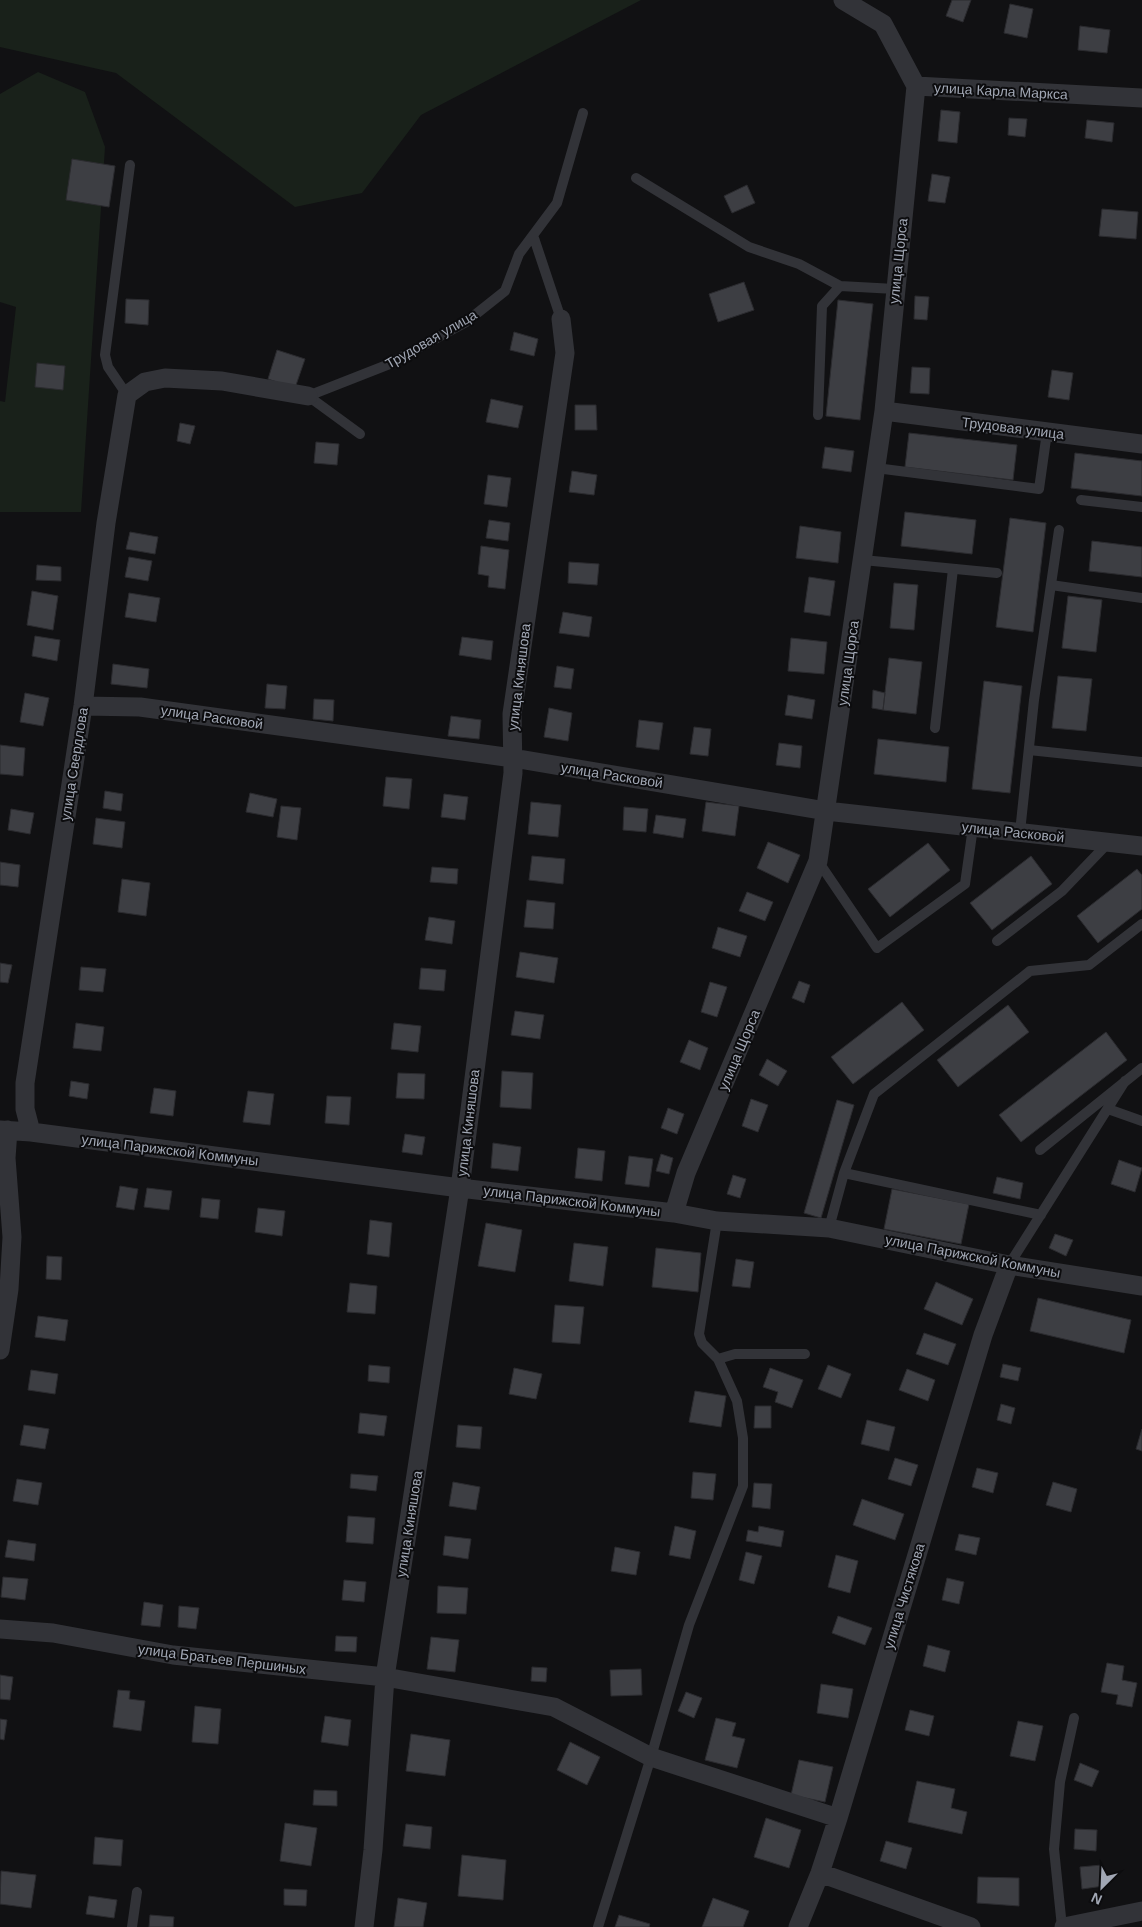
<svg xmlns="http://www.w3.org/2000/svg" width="1142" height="1927" viewBox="0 0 1142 1927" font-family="Arial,sans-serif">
	<rect width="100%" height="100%" fill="#111113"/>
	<path fill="#19211a" d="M 0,0 L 641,0 L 421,115 L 362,193 L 295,207 L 116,73 L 0,47 Z
		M 38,72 L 85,92 L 105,147 L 81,512 L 0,512 L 0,401 L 5,402 L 16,307 L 0,302 L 0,94 Z"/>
	<path fill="#3d3e43" stroke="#2b2b2f" d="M 952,0 L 971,0 L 963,22 L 946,16 Z
		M 1010,4 L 1033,9 L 1027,38 L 1004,33 Z
		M 1080,26 L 1110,30 L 1107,53 L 1078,50 Z
		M 941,110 L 960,112 L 957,143 L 938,141 Z
		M 1009,118 L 1027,119 L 1025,137 L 1008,135 Z
		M 1087,120 L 1114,123 L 1112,142 L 1085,138 Z
		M 72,159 L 115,166 L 109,207 L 66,200 Z
		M 932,174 L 950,177 L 945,203 L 928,201 Z
		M 747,185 L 755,203 L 732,213 L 724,196 Z
		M 1102,209 L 1138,212 L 1136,239 L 1099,236 Z
		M 744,282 L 754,310 L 718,322 L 709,294 Z
		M 915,296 L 929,297 L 927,320 L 914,319 Z
		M 126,299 L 149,300 L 148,325 L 125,323 Z
		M 838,300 L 873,304 L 860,420 L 826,416 Z
		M 514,332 L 538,339 L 534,356 L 510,350 Z
		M 277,350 L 305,359 L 295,388 L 268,379 Z
		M 37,363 L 65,366 L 63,390 L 35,387 Z
		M 912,367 L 930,368 L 929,394 L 910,393 Z
		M 1052,370 L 1073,373 L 1069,400 L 1048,397 Z
		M 491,399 L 523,406 L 518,428 L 486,422 Z
		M 575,405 L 596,405 L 597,430 L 575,430 Z
		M 180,423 L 195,426 L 190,444 L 177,441 Z
		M 909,433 L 1017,445 L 1013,480 L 905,467 Z
		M 316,442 L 339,444 L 337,465 L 314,463 Z
		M 825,447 L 854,451 L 851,472 L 822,468 Z
		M 1075,453 L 1142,461 L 1142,496 L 1071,488 Z
		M 572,471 L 597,475 L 594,495 L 569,492 Z
		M 488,475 L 511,478 L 507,507 L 484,504 Z
		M 905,512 L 976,520 L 972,554 L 901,546 Z
		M 1010,518 L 1046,523 L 1033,632 L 996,627 Z
		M 489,520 L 510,523 L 508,541 L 486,538 Z
		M 800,526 L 841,532 L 838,563 L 796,558 Z
		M 130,532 L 158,537 L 155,554 L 126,549 Z
		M 1092,541 L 1142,547 L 1142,577 L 1089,571 Z
		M 481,546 L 509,550 L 505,589 L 488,587 L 489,576 L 478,574 Z
		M 129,557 L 152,561 L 148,581 L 125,577 Z
		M 569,562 L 599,564 L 597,585 L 568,583 Z
		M 37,565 L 61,567 L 61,581 L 36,580 Z
		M 809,577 L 835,581 L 830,616 L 804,612 Z
		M 894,583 L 918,585 L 914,630 L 890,628 Z
		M 32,591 L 58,596 L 53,630 L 27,625 Z
		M 129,593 L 160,598 L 156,622 L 125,617 Z
		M 1068,596 L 1102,600 L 1096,652 L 1062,648 Z
		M 563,612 L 592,617 L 589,637 L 559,633 Z
		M 35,636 L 60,640 L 57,661 L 32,656 Z
		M 462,637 L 493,641 L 491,660 L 459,655 Z
		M 791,638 L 827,642 L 824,674 L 788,671 Z
		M 889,658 L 922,662 L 916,714 L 883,710 Z
		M 113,664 L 149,669 L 147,688 L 111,684 Z
		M 557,666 L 574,669 L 571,689 L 554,687 Z
		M 1058,676 L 1092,679 L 1086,731 L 1052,728 Z
		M 984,681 L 1022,686 L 1010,793 L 972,789 Z
		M 267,684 L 287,686 L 285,709 L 265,708 Z
		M 873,690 L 885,693 L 883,710 L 872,708 Z
		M 25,693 L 49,698 L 43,726 L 20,722 Z
		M 788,695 L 815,700 L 812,719 L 785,715 Z
		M 314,699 L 334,700 L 333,721 L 313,719 Z
		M 549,708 L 572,713 L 568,741 L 544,737 Z
		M 451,716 L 481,720 L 479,739 L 448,736 Z
		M 639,720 L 663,723 L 659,750 L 636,747 Z
		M 694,727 L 711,729 L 708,756 L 690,754 Z
		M 878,739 L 949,747 L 946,782 L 874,774 Z
		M 779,743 L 802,746 L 800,768 L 776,765 Z
		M 0,745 L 25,748 L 23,776 L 0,774 Z
		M 386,777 L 412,779 L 409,809 L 383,806 Z
		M 105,791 L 123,794 L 121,811 L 103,808 Z
		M 250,793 L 277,799 L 273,817 L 246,812 Z
		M 444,794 L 468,797 L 465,820 L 441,817 Z
		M 531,802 L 561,805 L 558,837 L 528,834 Z
		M 706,802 L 739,806 L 735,836 L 702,831 Z
		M 281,806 L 301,808 L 297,840 L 277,837 Z
		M 624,807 L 648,809 L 646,832 L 623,830 Z
		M 11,809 L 34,813 L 30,834 L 8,830 Z
		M 656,815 L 686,819 L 683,838 L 653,833 Z
		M 96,818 L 125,822 L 122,848 L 93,844 Z
		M 768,842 L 800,855 L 788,883 L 757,868 Z
		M 928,843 L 950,870 L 890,917 L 868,889 Z
		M 532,856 L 565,859 L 563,884 L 529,880 Z
		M 1031,856 L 1052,884 L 992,930 L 970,903 Z
		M 0,862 L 20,865 L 18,887 L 0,885 Z
		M 432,867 L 458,869 L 457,884 L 430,882 Z
		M 1137,869 L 1142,875 L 1142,909 L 1098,943 L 1077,916 Z
		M 122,879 L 150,883 L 146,916 L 118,912 Z
		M 747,892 L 773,902 L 765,921 L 739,911 Z
		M 527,900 L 555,903 L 553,929 L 524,927 Z
		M 429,917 L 455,921 L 452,944 L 425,940 Z
		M 718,927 L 747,936 L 740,957 L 712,948 Z
		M 520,952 L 558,958 L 554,983 L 516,977 Z
		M 0,963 L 12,965 L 8,983 L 0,982 Z
		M 81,967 L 106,969 L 103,992 L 79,990 Z
		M 421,968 L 446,970 L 444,991 L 419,989 Z
		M 799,981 L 810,985 L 804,1003 L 792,998 Z
		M 710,982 L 727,987 L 717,1017 L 701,1012 Z
		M 902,1002 L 924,1030 L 853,1084 L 831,1057 Z
		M 1008,1005 L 1029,1032 L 958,1087 L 937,1060 Z
		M 515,1011 L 544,1015 L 540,1039 L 511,1035 Z
		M 76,1023 L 104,1027 L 101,1051 L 73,1048 Z
		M 394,1023 L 421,1026 L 418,1052 L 391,1049 Z
		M 1106,1032 L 1127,1060 L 1021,1142 L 999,1115 Z
		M 689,1040 L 708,1048 L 700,1070 L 680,1062 Z
		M 767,1059 L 787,1071 L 778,1086 L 759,1075 Z
		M 502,1071 L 533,1073 L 531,1109 L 500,1107 Z
		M 398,1073 L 425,1074 L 424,1099 L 396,1098 Z
		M 71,1081 L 89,1084 L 87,1099 L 69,1096 Z
		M 154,1088 L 176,1091 L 173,1116 L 150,1113 Z
		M 248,1091 L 274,1094 L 270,1125 L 243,1122 Z
		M 327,1096 L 351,1097 L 349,1125 L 325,1123 Z
		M 751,1099 L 768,1105 L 758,1132 L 742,1126 Z
		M 837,1100 L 854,1105 L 821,1218 L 804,1213 Z
		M 668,1108 L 684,1114 L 677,1134 L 661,1128 Z
		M 405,1134 L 425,1137 L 422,1155 L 402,1152 Z
		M 493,1143 L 521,1147 L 518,1171 L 491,1168 Z
		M 578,1148 L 605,1151 L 602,1181 L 575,1178 Z
		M 661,1154 L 673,1158 L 669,1174 L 656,1171 Z
		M 629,1156 L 653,1159 L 649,1187 L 625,1184 Z
		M 1119,1160 L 1142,1168 L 1135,1192 L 1111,1184 Z
		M 733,1175 L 746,1179 L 740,1198 L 727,1194 Z
		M 997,1177 L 1023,1183 L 1020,1199 L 993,1193 Z
		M 120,1186 L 138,1189 L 134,1210 L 116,1207 Z
		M 147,1188 L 172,1191 L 169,1210 L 144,1207 Z
		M 892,1189 L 969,1204 L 961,1244 L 884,1229 Z
		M 202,1198 L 220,1200 L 218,1219 L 200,1217 Z
		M 258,1208 L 285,1211 L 282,1236 L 255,1232 Z
		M 370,1220 L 392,1223 L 389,1257 L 367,1254 Z
		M 486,1223 L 522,1230 L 515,1272 L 478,1266 Z
		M 1055,1234 L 1073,1240 L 1066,1256 L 1049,1248 Z
		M 574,1243 L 608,1247 L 603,1286 L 569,1281 Z
		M 656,1248 L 701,1253 L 698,1292 L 652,1287 Z
		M 47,1256 L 62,1257 L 61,1280 L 46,1279 Z
		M 736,1259 L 754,1262 L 750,1288 L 732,1286 Z
		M 936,1282 L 973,1299 L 962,1325 L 924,1309 Z
		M 350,1283 L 377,1286 L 375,1314 L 347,1312 Z
		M 1038,1298 L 1131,1320 L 1124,1353 L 1030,1331 Z
		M 555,1305 L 584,1307 L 580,1344 L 552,1342 Z
		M 38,1316 L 68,1320 L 65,1341 L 35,1337 Z
		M 924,1333 L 956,1344 L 948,1365 L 916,1354 Z
		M 1003,1364 L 1021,1368 L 1018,1381 L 1000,1377 Z
		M 369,1365 L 390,1367 L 389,1383 L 368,1381 Z
		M 828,1365 L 851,1374 L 841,1398 L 818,1389 Z
		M 514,1368 L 542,1374 L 536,1399 L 509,1394 Z
		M 770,1368 L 803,1380 L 792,1408 L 775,1402 L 778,1392 L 763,1387 Z
		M 907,1369 L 935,1380 L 928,1401 L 899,1390 Z
		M 31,1370 L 58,1374 L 55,1394 L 28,1390 Z
		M 695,1391 L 726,1396 L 721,1427 L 689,1422 Z
		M 1001,1404 L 1015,1408 L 1011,1424 L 997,1420 Z
		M 755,1406 L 771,1406 L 771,1428 L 754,1428 Z
		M 360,1413 L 387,1416 L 384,1436 L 358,1433 Z
		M 867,1420 L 895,1427 L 889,1451 L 861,1444 Z
		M 24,1425 L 49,1429 L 45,1449 L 20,1445 Z
		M 458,1425 L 482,1427 L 480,1449 L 456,1447 Z
		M 1142,1429 L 1142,1451 L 1136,1449 Z
		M 895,1458 L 918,1465 L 911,1486 L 888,1479 Z
		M 977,1468 L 998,1473 L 993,1493 L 972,1487 Z
		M 693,1472 L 716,1474 L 713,1500 L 691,1498 Z
		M 351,1474 L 378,1476 L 376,1491 L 350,1488 Z
		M 17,1479 L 42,1483 L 38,1505 L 13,1501 Z
		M 453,1482 L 480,1487 L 476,1510 L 449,1506 Z
		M 1053,1482 L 1077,1489 L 1071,1512 L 1046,1505 Z
		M 754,1483 L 772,1484 L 770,1509 L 752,1507 Z
		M 862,1499 L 904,1514 L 895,1540 L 853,1525 Z
		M 348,1516 L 375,1518 L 373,1544 L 346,1542 Z
		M 675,1526 L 696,1531 L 690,1559 L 669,1555 Z
		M 759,1526 L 784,1531 L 781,1547 L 746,1541 L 748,1530 L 758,1532 Z
		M 959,1534 L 980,1538 L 976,1555 L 955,1550 Z
		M 445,1536 L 471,1539 L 468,1559 L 443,1555 Z
		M 8,1540 L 36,1544 L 34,1561 L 5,1557 Z
		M 615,1547 L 640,1552 L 636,1575 L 611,1571 Z
		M 746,1552 L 762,1556 L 754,1584 L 739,1580 Z
		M 836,1555 L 858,1561 L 850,1593 L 828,1587 Z
		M 3,1577 L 28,1579 L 25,1600 L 1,1597 Z
		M 947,1578 L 964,1582 L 959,1604 L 942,1600 Z
		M 344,1580 L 366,1582 L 364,1602 L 342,1600 Z
		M 438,1586 L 468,1588 L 466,1614 L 437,1613 Z
		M 144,1602 L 163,1605 L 160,1627 L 141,1625 Z
		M 179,1606 L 199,1608 L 196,1629 L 178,1627 Z
		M 838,1616 L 872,1628 L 865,1645 L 832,1633 Z
		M 336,1636 L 357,1637 L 356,1652 L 335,1651 Z
		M 431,1637 L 459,1640 L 455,1672 L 427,1669 Z
		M 928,1645 L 950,1651 L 945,1672 L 923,1666 Z
		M 1107,1663 L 1124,1666 L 1122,1680 L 1137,1683 L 1132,1707 L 1116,1704 L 1118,1695 L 1101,1692 Z
		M 532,1667 L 547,1668 L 546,1682 L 531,1681 Z
		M 641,1669 L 642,1695 L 611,1696 L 610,1670 Z
		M 0,1675 L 13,1677 L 10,1700 L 0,1699 Z
		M 821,1684 L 853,1689 L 848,1718 L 817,1713 Z
		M 118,1690 L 130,1691 L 129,1699 L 145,1701 L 141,1731 L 113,1727 Z
		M 686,1692 L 702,1698 L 694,1718 L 678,1711 Z
		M 195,1706 L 221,1709 L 218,1744 L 192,1742 Z
		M 910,1710 L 934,1716 L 929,1736 L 905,1730 Z
		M 325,1716 L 351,1720 L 348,1746 L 321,1742 Z
		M 716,1718 L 736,1723 L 732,1736 L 745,1739 L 737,1768 L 705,1760 Z
		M 0,1719 L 7,1720 L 4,1740 L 0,1739 Z
		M 1018,1721 L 1043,1726 L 1035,1761 L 1010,1756 Z
		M 411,1734 L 450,1740 L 445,1776 L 406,1771 Z
		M 570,1742 L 600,1757 L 587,1785 L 557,1770 Z
		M 799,1760 L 833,1767 L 825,1802 L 791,1795 Z
		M 1080,1763 L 1099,1771 L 1092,1787 L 1074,1780 Z
		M 917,1781 L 955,1789 L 951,1808 L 967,1812 L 962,1834 L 908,1822 Z
		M 314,1790 L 337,1791 L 337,1806 L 313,1805 Z
		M 766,1818 L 801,1830 L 789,1868 L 754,1857 Z
		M 285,1823 L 317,1828 L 311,1866 L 280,1861 Z
		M 406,1824 L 432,1827 L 430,1849 L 403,1846 Z
		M 1075,1829 L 1097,1830 L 1096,1851 L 1074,1849 Z
		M 95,1837 L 123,1840 L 121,1866 L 93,1864 Z
		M 886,1841 L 912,1848 L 906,1869 L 880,1861 Z
		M 462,1855 L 506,1860 L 503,1900 L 458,1896 Z
		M 1102,1865 L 1104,1886 L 1082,1889 L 1080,1867 Z
		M 1,1871 L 36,1875 L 31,1908 L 0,1904 Z
		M 978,1877 L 1019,1878 L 1019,1906 L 977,1903 Z
		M 284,1889 L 307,1890 L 306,1906 L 284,1905 Z
		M 89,1896 L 117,1900 L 114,1918 L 86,1914 Z
		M 398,1898 L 427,1903 L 423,1927 L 394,1927 Z
		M 713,1898 L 749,1911 L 743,1927 L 702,1927 Z
		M 150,1915 L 174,1917 L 173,1927 L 149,1927 Z
		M 619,1915 L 650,1924 L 649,1927 L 615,1927 Z"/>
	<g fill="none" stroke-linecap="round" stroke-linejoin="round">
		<path stroke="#323338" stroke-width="10" d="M 636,178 L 749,247 L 799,264 L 840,286 L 895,289
			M 533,235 L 561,319
			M 127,395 L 108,367 L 105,355 L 130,165
			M 308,396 L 387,365 L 466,322 L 505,291 L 519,254 L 557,203 L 583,113
			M 308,396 L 360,434
			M 818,415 L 822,306 L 840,286
			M 876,468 L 1039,489 L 1047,432
			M 1081,500 L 1142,507
			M 863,560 L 997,573
			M 1051,585 L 1142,598
			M 935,728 L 953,569
			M 1029,750 L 1142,762
			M 1020,832 L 1034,700 L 1059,530
			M 818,861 L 877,948 L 965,884 L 973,827
			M 997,941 L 1062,891 L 1109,842
			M 1108,1109 L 1142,1121
			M 1040,1150 L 1142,1068
			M 844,1173 L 1041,1215
			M 829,1228 L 844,1173 L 874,1094 L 1030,971 L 1089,965 L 1142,924
			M 1009,1265 L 1125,1081
			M 718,1359 L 735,1354 L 805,1354
			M 132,1927 L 137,1892
			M 598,1927 L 651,1757 L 689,1625 L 743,1486 L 743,1438 L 737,1401 L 718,1359 L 702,1343 L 699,1334 L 717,1221
			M 1062,1927 L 1054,1849 L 1060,1782 L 1074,1718"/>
		<path stroke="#323338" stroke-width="19" d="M 843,0 L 883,24 L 916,86 L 1142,98
			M 884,411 L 1142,444
			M 83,706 L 140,707 L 513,758 L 826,811 L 1142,846
			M 0,1130 L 31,1132 L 460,1188 L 674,1213 L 717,1221 L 829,1228 L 1009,1265 L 1142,1286
			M 31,1132 L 25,1109 L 25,1083 L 83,706 L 106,523 L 127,395 L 145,382 L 165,378 L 222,381 L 308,396
			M 674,1213 L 686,1173 L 818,861 L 884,411 L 916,86
			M 0,1350 L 9,1289 L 12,1237 L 6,1158 L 8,1130
			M 0,1629 L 53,1633 L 173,1655 L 385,1677 L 554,1707 L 651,1757 L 838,1818
			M 820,1873 L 971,1927
			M 364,1927 L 373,1850 L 385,1677 L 460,1188 L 513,773 L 512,714 L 565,353 L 561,319
			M 798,1927 L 820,1873 L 838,1818 L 983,1335 L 1009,1265
			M 1064,1927 L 1142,1911"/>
	</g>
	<g text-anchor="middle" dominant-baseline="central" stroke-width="4" stroke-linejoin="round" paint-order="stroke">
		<g font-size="14" fill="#a1a7b4" stroke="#0c0c0e">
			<text transform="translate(1001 91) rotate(3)">улица Карла Маркса</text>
			<text transform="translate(898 261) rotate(-84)">улица Щорса</text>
			<text transform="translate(431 339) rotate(-30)">Трудовая улица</text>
			<text transform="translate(1013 428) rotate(7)">Трудовая улица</text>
			<text transform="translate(848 663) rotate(-82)">улица Щорса</text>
			<text transform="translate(519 677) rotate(-83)">улица Киняшова</text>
			<text transform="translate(212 717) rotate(8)">улица Расковой</text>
			<text transform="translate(74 764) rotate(-81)">улица Свердлова</text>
			<text transform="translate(612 775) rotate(9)">улица Расковой</text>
			<text transform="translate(1013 832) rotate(6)">улица Расковой</text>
			<text transform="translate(739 1050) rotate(-67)">улица Щорса</text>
			<text transform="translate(468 1123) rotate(-83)">улица Киняшова</text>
			<text transform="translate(170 1150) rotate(7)">улица Парижской Коммуны</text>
			<text transform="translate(572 1201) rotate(7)">улица Парижской Коммуны</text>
			<text transform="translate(973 1256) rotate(11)">улица Парижской Коммуны</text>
			<text transform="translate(409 1524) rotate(-81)">улица Киняшова</text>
			<text transform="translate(904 1596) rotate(-73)">улица Чистякова</text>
			<text transform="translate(222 1659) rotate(7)">улица Братьев Першиных</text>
		</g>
	</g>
	<g transform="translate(1102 1887) rotate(204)" stroke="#0c0c0e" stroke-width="4" paint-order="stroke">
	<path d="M0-4L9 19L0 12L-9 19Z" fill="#a1a7b4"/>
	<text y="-8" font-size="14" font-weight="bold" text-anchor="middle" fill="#a1a7b4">N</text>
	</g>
</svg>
